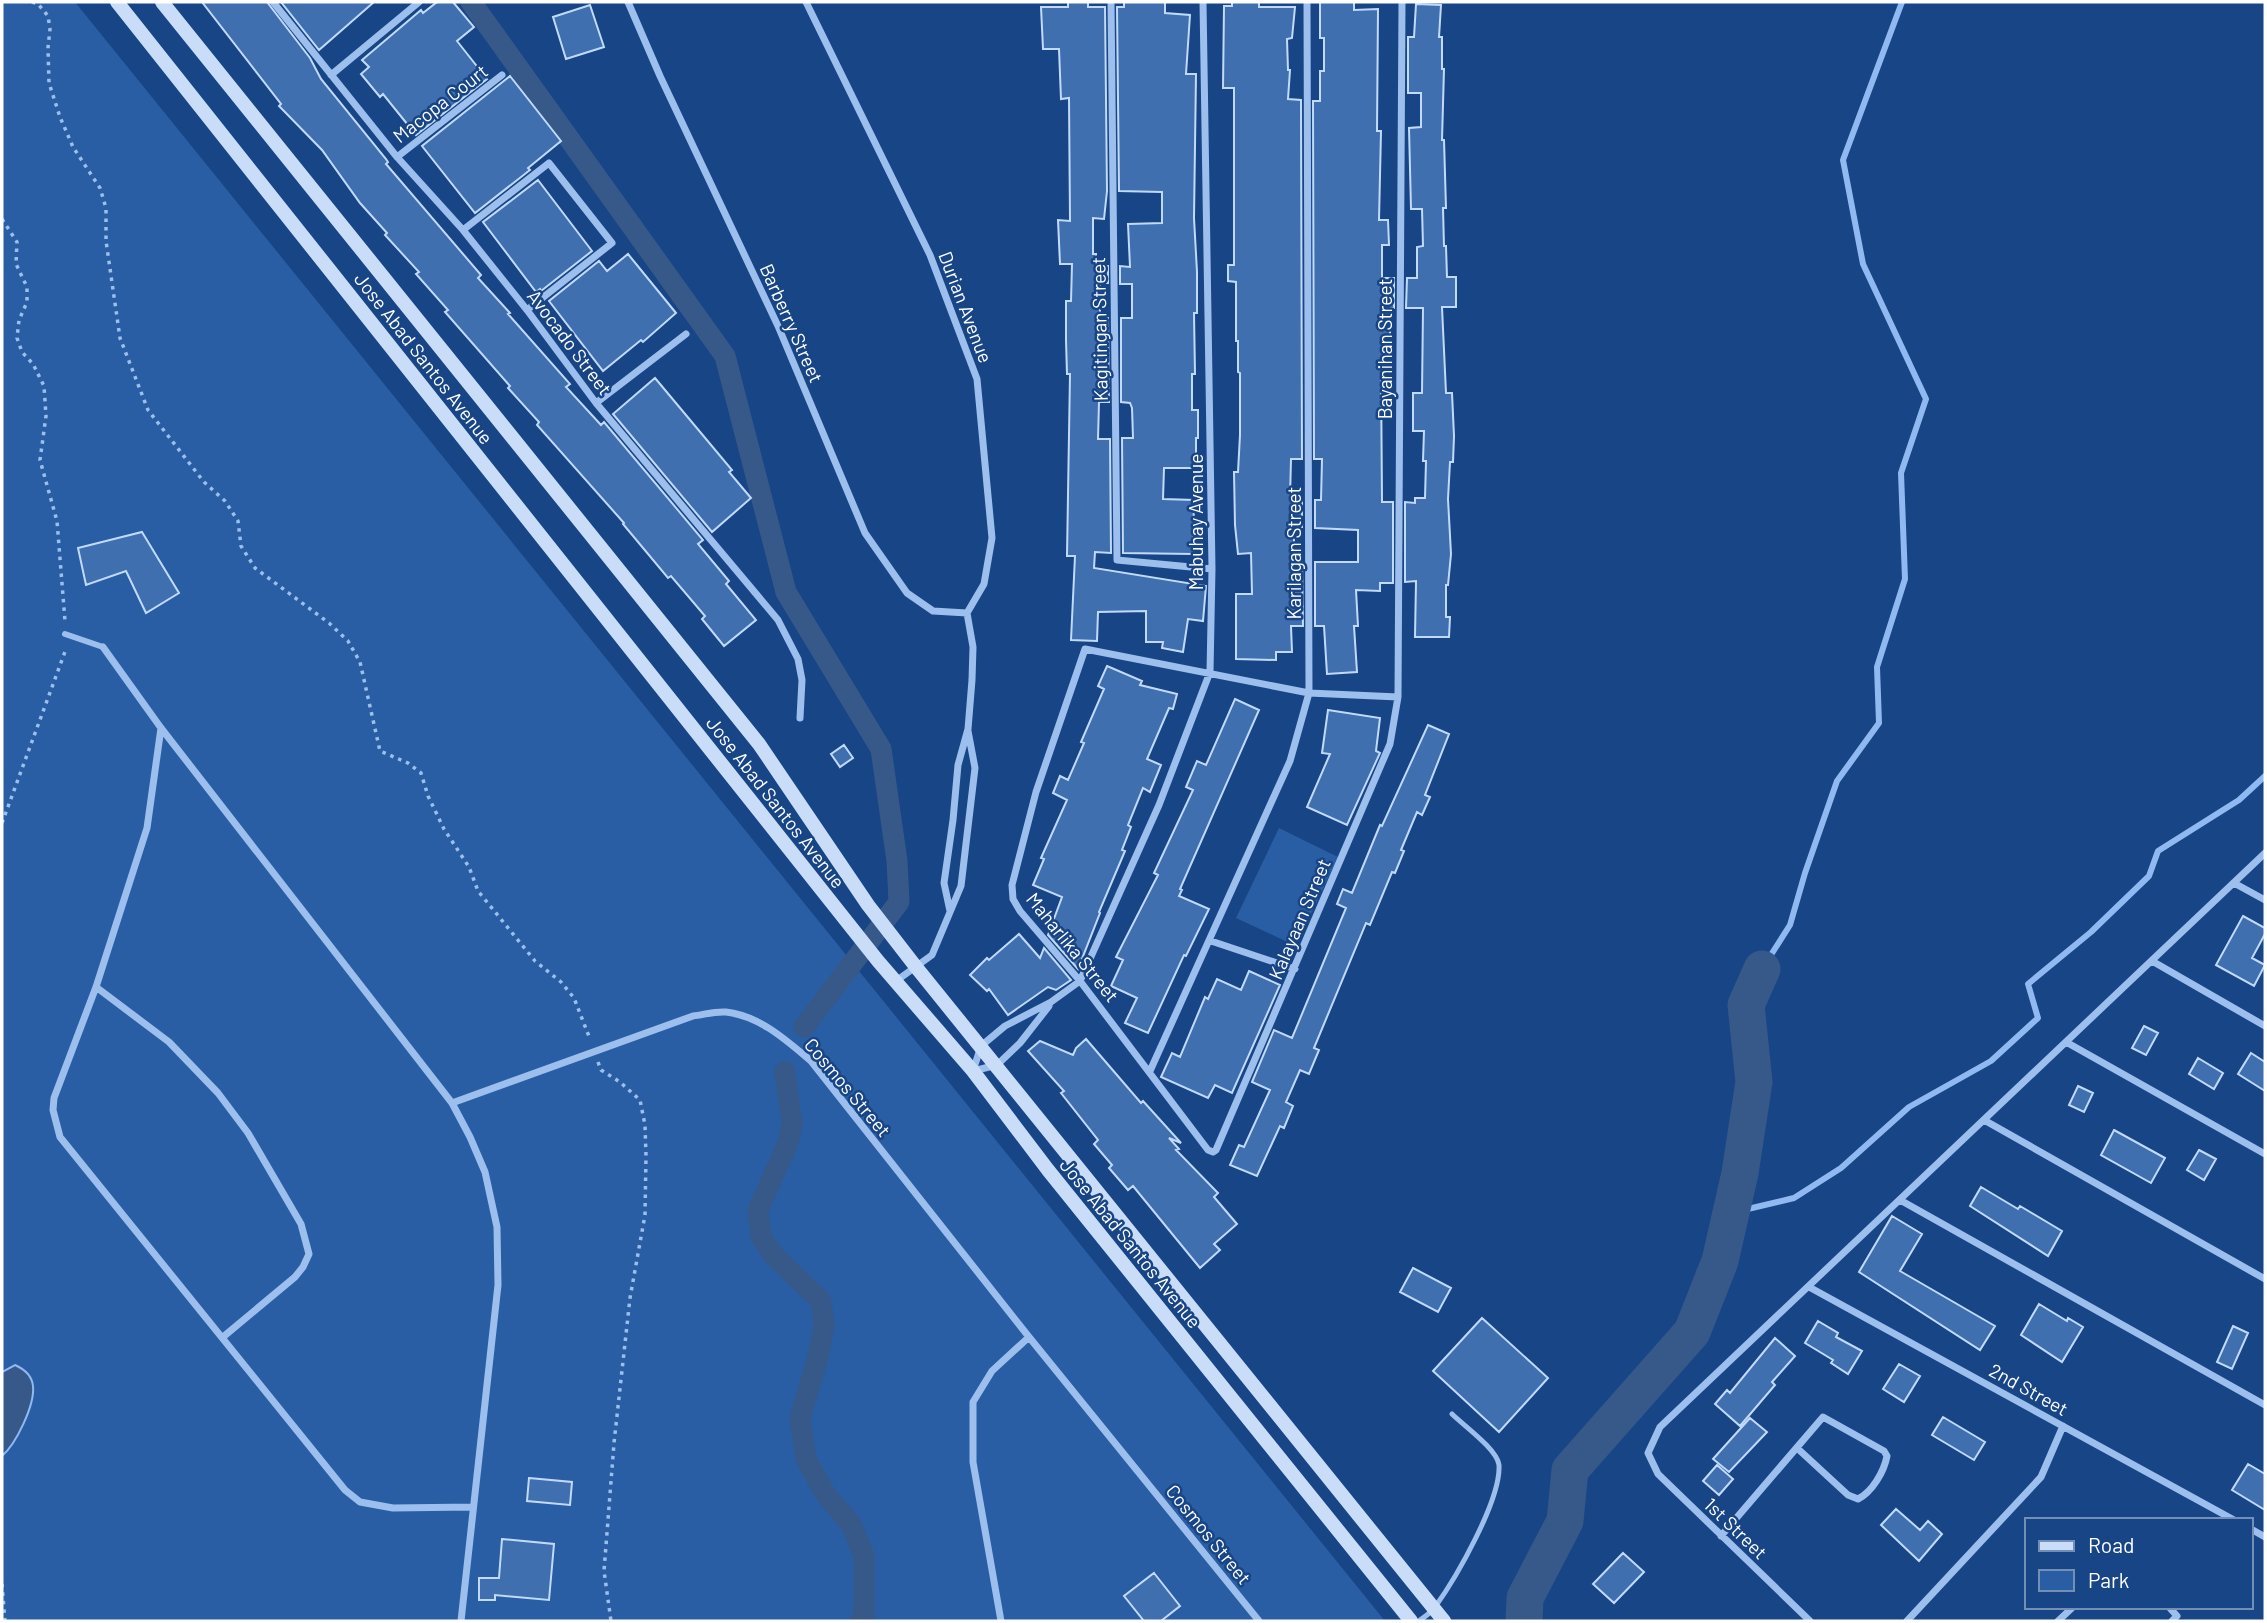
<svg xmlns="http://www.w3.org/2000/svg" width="2267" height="1623" viewBox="0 0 2267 1623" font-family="Barlow,sans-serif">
	<rect width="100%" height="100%" fill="#174586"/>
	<path fill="#295ea4" d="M 2,2 L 75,2 L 1385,1621 L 2,1621 Z
		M 1279,828 L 1338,857 L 1296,946 L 1236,918 Z"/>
	<path fill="#375989" stroke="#8fb9f0" stroke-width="2" d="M 15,1365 C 24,1369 32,1376 33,1386 C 35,1405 16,1444 2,1456 L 2,1372 Z"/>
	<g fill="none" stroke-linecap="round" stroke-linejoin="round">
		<path stroke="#8fb9f0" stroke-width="6" d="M 1762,969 L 1790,925 L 1805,873 L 1837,781 L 1879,723 L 1877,667 L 1905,579 L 1901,473 L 1926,399 L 1863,264 L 1843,160 L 1902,2
			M 1731,1213 L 1794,1198 L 1841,1168 L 1909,1107 L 1991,1061 L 2038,1018 L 2028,984 L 2091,932 L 2149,876 L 2158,851 L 2239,800 L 2265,776"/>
		<path stroke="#375989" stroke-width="21" d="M 471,2 L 725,356 L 786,592 L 881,749 L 897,861 L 899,902 L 804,1027
			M 785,1072 L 792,1124 L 788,1143 L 758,1210 L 761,1237 L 774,1256 L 821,1301 L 824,1324 L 818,1357 L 800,1418 L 806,1459 L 826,1495 L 851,1524 L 864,1556 L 864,1618 L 860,1621"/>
		<path stroke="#375989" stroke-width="37" d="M 1524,1621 L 1525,1598 L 1565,1521 L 1570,1470 L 1692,1332 L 1720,1261 L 1740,1173 L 1754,1082 L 1746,1005 L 1762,969"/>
	</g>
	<path fill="#3f6faf" stroke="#c2dafa" stroke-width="2" d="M 202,2 L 267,2 L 310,58 L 321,79 L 386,159 L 388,162 L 386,164 L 481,275 L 478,278 L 510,313 L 508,314 L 570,384 L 566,387 L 601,425 L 604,422 L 703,540 L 698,544 L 729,581 L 726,584 L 756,620 L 724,646 L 702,619 L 705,616 L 671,576 L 668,578 L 623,524 L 624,523 L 537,425 L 539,422 L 508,388 L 510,386 L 445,312 L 448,310 L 416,274 L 419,272 L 385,235 L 387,233 L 360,203 L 322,150 L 279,106 L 281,104 Z
		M 281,2 L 374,2 L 319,50 Z
		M 437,2 L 453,2 L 474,27 L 457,41 L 487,79 L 416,135 L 383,94 L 380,97 L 361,74 L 369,67 L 362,60 L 421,10 L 423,13 Z
		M 1068,2 L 1088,2 L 1088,7 L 1105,7 L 1107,191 L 1104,219 L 1093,218 L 1093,254 L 1096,254 L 1096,266 L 1108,266 L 1108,283 L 1100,283 L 1100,318 L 1108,318 L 1109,402 L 1099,402 L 1098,439 L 1110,439 L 1111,553 L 1095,552 L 1094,568 L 1206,586 L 1203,621 L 1188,619 L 1183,652 L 1162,648 L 1163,642 L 1146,642 L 1146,611 L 1098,612 L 1097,641 L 1071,640 L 1075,556 L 1067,556 L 1070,374 L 1067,374 L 1066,340 L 1066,301 L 1071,301 L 1072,264 L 1060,264 L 1058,220 L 1070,221 L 1069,98 L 1061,99 L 1059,49 L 1043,49 L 1041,7 L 1068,7 Z
		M 1124,2 L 1165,2 L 1165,13 L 1190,15 L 1186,74 L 1196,74 L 1194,218 L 1197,272 L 1197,313 L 1194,313 L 1195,374 L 1192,374 L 1192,410 L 1198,410 L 1198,438 L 1196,438 L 1196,468 L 1164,468 L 1163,499 L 1194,500 L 1193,554 L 1123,553 L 1122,438 L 1133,438 L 1132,408 L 1130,403 L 1121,402 L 1121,318 L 1132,318 L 1132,284 L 1120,284 L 1120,266 L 1130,267 L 1128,224 L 1162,223 L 1162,192 L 1119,191 L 1117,7 L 1124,7 Z
		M 1232,2 L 1259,2 L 1259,7 L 1295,7 L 1292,38 L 1287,39 L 1288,70 L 1290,70 L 1288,99 L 1301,100 L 1302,459 L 1291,459 L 1290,498 L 1302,499 L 1302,527 L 1294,527 L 1294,561 L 1302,562 L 1303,626 L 1291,626 L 1292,652 L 1276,652 L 1276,660 L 1236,659 L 1236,594 L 1252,594 L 1251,553 L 1238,554 L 1235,525 L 1234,472 L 1238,472 L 1240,435 L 1240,373 L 1238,372 L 1238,341 L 1236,341 L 1236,282 L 1228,281 L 1228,265 L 1234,265 L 1234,88 L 1223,88 L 1224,6 L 1232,6 Z
		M 1320,2 L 1354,2 L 1354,10 L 1378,9 L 1377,131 L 1381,131 L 1379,220 L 1388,220 L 1389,245 L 1382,245 L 1382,278 L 1394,278 L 1394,308 L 1391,308 L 1390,333 L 1390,375 L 1381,374 L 1382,502 L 1393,502 L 1393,583 L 1380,583 L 1380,591 L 1356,590 L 1358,626 L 1354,626 L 1357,672 L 1327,674 L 1324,626 L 1315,626 L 1315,562 L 1358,562 L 1358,530 L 1315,528 L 1315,500 L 1321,500 L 1322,459 L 1314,459 L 1313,101 L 1320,101 L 1320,71 L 1324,71 L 1324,38 L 1320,38 Z
		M 1416,4 L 1441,5 L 1439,37 L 1442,37 L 1442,69 L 1444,69 L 1442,140 L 1444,140 L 1446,208 L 1443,208 L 1444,246 L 1446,246 L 1447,277 L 1456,277 L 1456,307 L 1442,307 L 1446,393 L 1452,393 L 1454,436 L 1453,462 L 1450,462 L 1448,499 L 1451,554 L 1448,585 L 1446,585 L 1446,617 L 1450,617 L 1449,637 L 1415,637 L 1416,581 L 1405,582 L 1405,502 L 1415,503 L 1415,498 L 1425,498 L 1426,461 L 1423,461 L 1424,431 L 1413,431 L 1413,393 L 1422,393 L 1423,308 L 1406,308 L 1407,278 L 1417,278 L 1417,247 L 1423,246 L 1422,209 L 1411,209 L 1409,128 L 1421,127 L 1421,93 L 1408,93 L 1408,37 L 1414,37 Z
		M 590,5 L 604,47 L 566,59 L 553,17 Z
		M 510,76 L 561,141 L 528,168 L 530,170 L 475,213 L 422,146 Z
		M 538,180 L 592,251 L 541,291 L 540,289 L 536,292 L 483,222 Z
		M 628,254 L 676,313 L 643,342 L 641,340 L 603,371 L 549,301 L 599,261 L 607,271 Z
		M 655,378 L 732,470 L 729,472 L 751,498 L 712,532 L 613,414 Z
		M 142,532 L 179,593 L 146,613 L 126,571 L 86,585 L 78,548 Z
		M 1107,666 L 1142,681 L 1140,685 L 1177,694 L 1173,709 L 1169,708 L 1147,759 L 1161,765 L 1150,792 L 1143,788 L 1128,825 L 1131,827 L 1122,850 L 1125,851 L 1099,912 L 1100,913 L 1078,969 L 1048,935 L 1062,897 L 1033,885 L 1044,859 L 1041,858 L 1067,800 L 1053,793 L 1060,776 L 1068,780 L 1084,743 L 1081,742 L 1104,689 L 1098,686 Z
		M 1235,699 L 1259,710 L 1180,889 L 1182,890 L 1179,896 L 1209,909 L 1186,956 L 1184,955 L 1148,1033 L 1125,1023 L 1137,998 L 1111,986 L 1123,960 L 1116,957 L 1158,875 L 1154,873 L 1193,790 L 1186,787 L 1197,761 L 1206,765 Z
		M 1328,710 L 1380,718 L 1376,751 L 1380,753 L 1347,825 L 1307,807 L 1330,754 L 1322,753 Z
		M 1428,725 L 1449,734 L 1425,795 L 1430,797 L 1422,815 L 1417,812 L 1401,850 L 1404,851 L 1395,873 L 1392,872 L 1370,925 L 1366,923 L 1314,1048 L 1319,1050 L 1309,1074 L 1300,1070 L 1286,1102 L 1293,1106 L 1284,1128 L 1280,1126 L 1257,1176 L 1230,1165 L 1239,1145 L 1244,1147 L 1270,1090 L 1252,1082 L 1274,1030 L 1292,1038 L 1346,908 L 1337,904 L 1343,889 L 1352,893 L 1380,825 L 1382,826 Z
		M 844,745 L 853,758 L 840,767 L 831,754 Z
		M 2243,916 L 2265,928 L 2265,934 L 2252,958 L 2265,965 L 2254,986 L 2216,965 Z
		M 1019,934 L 1040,958 L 1044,948 L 1071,980 L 1056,990 L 1048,987 L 1008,1015 L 989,989 L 987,991 L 970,975 L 987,958 L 989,960 Z
		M 1249,971 L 1280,985 L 1232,1093 L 1215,1085 L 1208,1098 L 1161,1077 L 1172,1053 L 1180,1057 L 1205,997 L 1208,999 L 1217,979 L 1241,990 Z
		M 2144,1026 L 2158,1033 L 2146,1055 L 2132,1048 Z
		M 1086,1039 L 1141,1103 L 1143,1101 L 1181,1143 L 1169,1138 L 1179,1149 L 1176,1150 L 1218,1193 L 1214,1197 L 1237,1224 L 1214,1244 L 1220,1250 L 1200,1268 L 1133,1186 L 1128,1190 L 1109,1168 L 1112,1165 L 1094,1144 L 1098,1140 L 1061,1093 L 1064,1091 L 1028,1051 L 1040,1041 L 1073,1055 L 1076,1048 Z
		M 2251,1053 L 2265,1062 L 2265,1091 L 2238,1074 Z
		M 2198,1058 L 2223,1073 L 2214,1089 L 2189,1074 Z
		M 2078,1086 L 2093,1093 L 2084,1112 L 2069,1105 Z
		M 2114,1130 L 2165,1158 L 2151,1183 L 2101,1155 Z
		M 2199,1150 L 2216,1159 L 2204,1180 L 2187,1170 Z
		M 1981,1187 L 2018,1209 L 2020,1206 L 2062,1231 L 2048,1256 L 1970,1206 Z
		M 1892,1216 L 1922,1234 L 1900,1271 L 1995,1326 L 1980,1350 L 1859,1272 Z
		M 1413,1268 L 1451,1288 L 1438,1312 L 1400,1292 Z
		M 2039,1304 L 2067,1321 L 2068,1318 L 2083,1327 L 2062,1362 L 2021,1335 Z
		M 1482,1318 L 1548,1378 L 1499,1432 L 1433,1371 Z
		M 1818,1321 L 1838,1333 L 1836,1337 L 1862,1351 L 1848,1374 L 1831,1363 L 1833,1360 L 1805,1343 Z
		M 2233,1326 L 2248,1333 L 2232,1369 L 2217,1362 Z
		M 1775,1338 L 1795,1356 L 1772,1382 L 1775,1385 L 1740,1426 L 1715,1404 L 1727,1390 L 1730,1393 Z
		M 1899,1364 L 1920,1376 L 1904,1402 L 1883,1389 Z
		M 1943,1417 L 1985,1442 L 1974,1460 L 1932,1435 Z
		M 1750,1418 L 1767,1432 L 1729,1472 L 1713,1459 Z
		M 2248,1464 L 2265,1474 L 2265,1510 L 2232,1490 Z
		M 1717,1465 L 1733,1479 L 1719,1495 L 1703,1481 Z
		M 529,1478 L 572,1482 L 570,1505 L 527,1501 Z
		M 1896,1509 L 1920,1530 L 1928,1521 L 1942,1534 L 1919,1561 L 1881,1525 Z
		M 502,1539 L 554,1544 L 549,1600 L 495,1595 L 495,1600 L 479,1600 L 479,1578 L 499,1578 Z
		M 1623,1553 L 1644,1572 L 1614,1603 L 1593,1584 Z
		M 1154,1573 L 1180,1606 L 1161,1621 L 1144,1621 L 1124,1596 Z"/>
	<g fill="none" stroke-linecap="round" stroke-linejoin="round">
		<path stroke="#9cbfed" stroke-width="3.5" stroke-dasharray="3.5 5" stroke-linecap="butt" d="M 32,2 L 38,4 L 48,16 L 50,29 L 48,48 L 49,83 L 60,117 L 73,147 L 100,188 L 106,208 L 106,241 L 120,338 L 148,410 L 204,482 L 225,501 L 238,521 L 241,546 L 255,568 L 329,623 L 348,641 L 360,662 L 380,751 L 408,763 L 421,773 L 428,796 L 444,829 L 469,867 L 478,891 L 535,961 L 561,982 L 574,998 L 590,1039
			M 2,219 L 17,242 L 16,264 L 27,287 L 27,302 L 19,320 L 17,338 L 22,352 L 33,364 L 44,386 L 46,416 L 40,460 L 57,521 L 65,621
			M 2,823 L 66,649
			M 598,1062 L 601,1070 L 620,1082 L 640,1100 L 645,1125 L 646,1156 L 645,1215 L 630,1298 L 614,1443 L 604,1571 L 611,1621
			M 2,1584 L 5,1621"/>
		<path stroke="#9cbfed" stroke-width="5" d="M 1419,1621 C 1424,1617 1431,1613 1435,1607 C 1456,1578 1501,1500 1499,1465 C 1497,1449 1463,1425 1452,1414"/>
		<path stroke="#9cbfed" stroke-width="6" d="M 65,634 L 103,647"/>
		<path stroke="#9cbfed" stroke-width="7" d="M 273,2 L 397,157 L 463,230 L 527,310 L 596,403 L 778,620 L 798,659 L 802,680 L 800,718
			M 628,2 L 660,76 L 778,326 L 865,533 L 907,593 L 933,611 L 967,613
			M 806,2 L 930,255 L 977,379 L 992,538 L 984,584 L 967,613 L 973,647 L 972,680 L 968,729 L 958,765 L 953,820 L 944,883 L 950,911
			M 1111,2 L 1117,560 L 1212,569
			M 331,75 L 419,2
			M 397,157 L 502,75
			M 463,230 L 549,163 L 612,243 L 527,310
			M 596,403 L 686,334
			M 103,647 L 161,728 L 452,1103 L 470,1137 L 485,1172 L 497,1227 L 498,1285 L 461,1621
			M 1398,697 L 1309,693 L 1085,649 L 1036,792 L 1012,885 L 1013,899 L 1020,911 L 1080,981 L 1208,1150 L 1213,1152 L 1216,1150 L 1390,744 L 1398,697 L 1402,2
			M 161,728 L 147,828 L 96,987 L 54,1098 L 53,1110 L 60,1137 L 345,1490 L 360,1502 L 393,1508 L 472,1507
			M 2234,883 L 2265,900
			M 1211,941 L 1295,969
			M 2152,961 L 2265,1026
			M 896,981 L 932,955 L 961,886 L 975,768 L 968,731
			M 96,987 L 169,1042 L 218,1093 L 248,1133 L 301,1224 L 309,1254 L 303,1267 L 295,1277 L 223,1337
			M 2066,1042 L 2265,1154
			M 973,1071 L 981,1046 L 1005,1026 L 1051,1002 L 1080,981 L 1159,805 L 1210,672 L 1212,569 L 1203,2
			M 973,1071 L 997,1065 L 1020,1043 L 1049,1006
			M 1150,1071 L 1290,761 L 1309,693 L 1307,2
			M 452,1103 L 693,1016 C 703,1015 715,1011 726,1012 C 760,1016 786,1040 811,1061 L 1029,1337 L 1259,1621
			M 1984,1120 L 2265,1279
			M 1900,1200 L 2265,1405
			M 1809,1287 L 2234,1520
			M 2251,1529 L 2265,1537
			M 1721,1536 L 1823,1417 L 1884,1451 L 1887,1456 C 1884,1472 1872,1492 1858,1499 L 1848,1495 L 1797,1448
			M 2169,1607 L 2177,1616 L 2172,1621
			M 1001,1621 L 973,1462 L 973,1402 L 992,1371 L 1029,1337
			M 1810,1621 L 1658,1474 L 1648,1453 L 1660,1427 L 2265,853
			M 1907,1621 L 2041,1477 L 2063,1426
			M 2058,1621 L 2073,1607"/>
		<path stroke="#c9ddf9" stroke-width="14" d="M 117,2 L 878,961 L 973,1071 L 1048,1170 L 1411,1621
			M 162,2 L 759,744 L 868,905 L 916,967 L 1444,1621"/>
	</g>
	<g text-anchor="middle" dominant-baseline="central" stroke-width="5" stroke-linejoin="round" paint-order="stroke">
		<g font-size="19" fill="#fff" stroke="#174586">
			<text transform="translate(440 103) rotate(-38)">Macopa Court</text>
			<text transform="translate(966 307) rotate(69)">Durian Avenue</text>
			<text transform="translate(792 323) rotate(66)">Barberry Street</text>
			<text transform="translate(1099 329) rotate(-91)">Kagitingan Street</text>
			<text transform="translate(570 342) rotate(53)">Avocado Street</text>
			<text transform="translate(1384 349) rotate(-90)">Bayanihan Street</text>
			<text transform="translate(424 358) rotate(52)">Jose Abad Santos Avenue</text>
			<text transform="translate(1195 522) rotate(-90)">Mabuhay Avenue</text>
			<text transform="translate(1293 553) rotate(-90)">Karilagan Street</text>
			<text transform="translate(776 802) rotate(52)">Jose Abad Santos Avenue</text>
			<text transform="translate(1299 919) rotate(-67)">Kalayaan Street</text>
			<text transform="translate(1073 947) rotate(51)">Maharlika Street</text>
			<text transform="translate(848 1087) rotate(50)">Cosmos Street</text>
			<text transform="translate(1131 1243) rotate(51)">Jose Abad Santos Avenue</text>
			<text transform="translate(2029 1389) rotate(29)">2nd Street</text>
			<text transform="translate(1736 1528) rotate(44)">1st Street</text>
			<text transform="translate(1209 1534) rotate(51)">Cosmos Street</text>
		</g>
	</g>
	<rect width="2267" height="1623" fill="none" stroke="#ffffff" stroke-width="7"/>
	<rect x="2025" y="1518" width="228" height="91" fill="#174586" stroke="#748fb6" stroke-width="2"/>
	<rect x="2039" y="1541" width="35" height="10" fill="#c9ddf9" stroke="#748fb6" stroke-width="2"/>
	<text x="2088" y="1553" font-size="21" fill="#ffffff">Road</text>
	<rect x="2039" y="1570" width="35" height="21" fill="#295ea4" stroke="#748fb6" stroke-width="2"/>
	<text x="2088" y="1588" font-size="21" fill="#ffffff">Park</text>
</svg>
